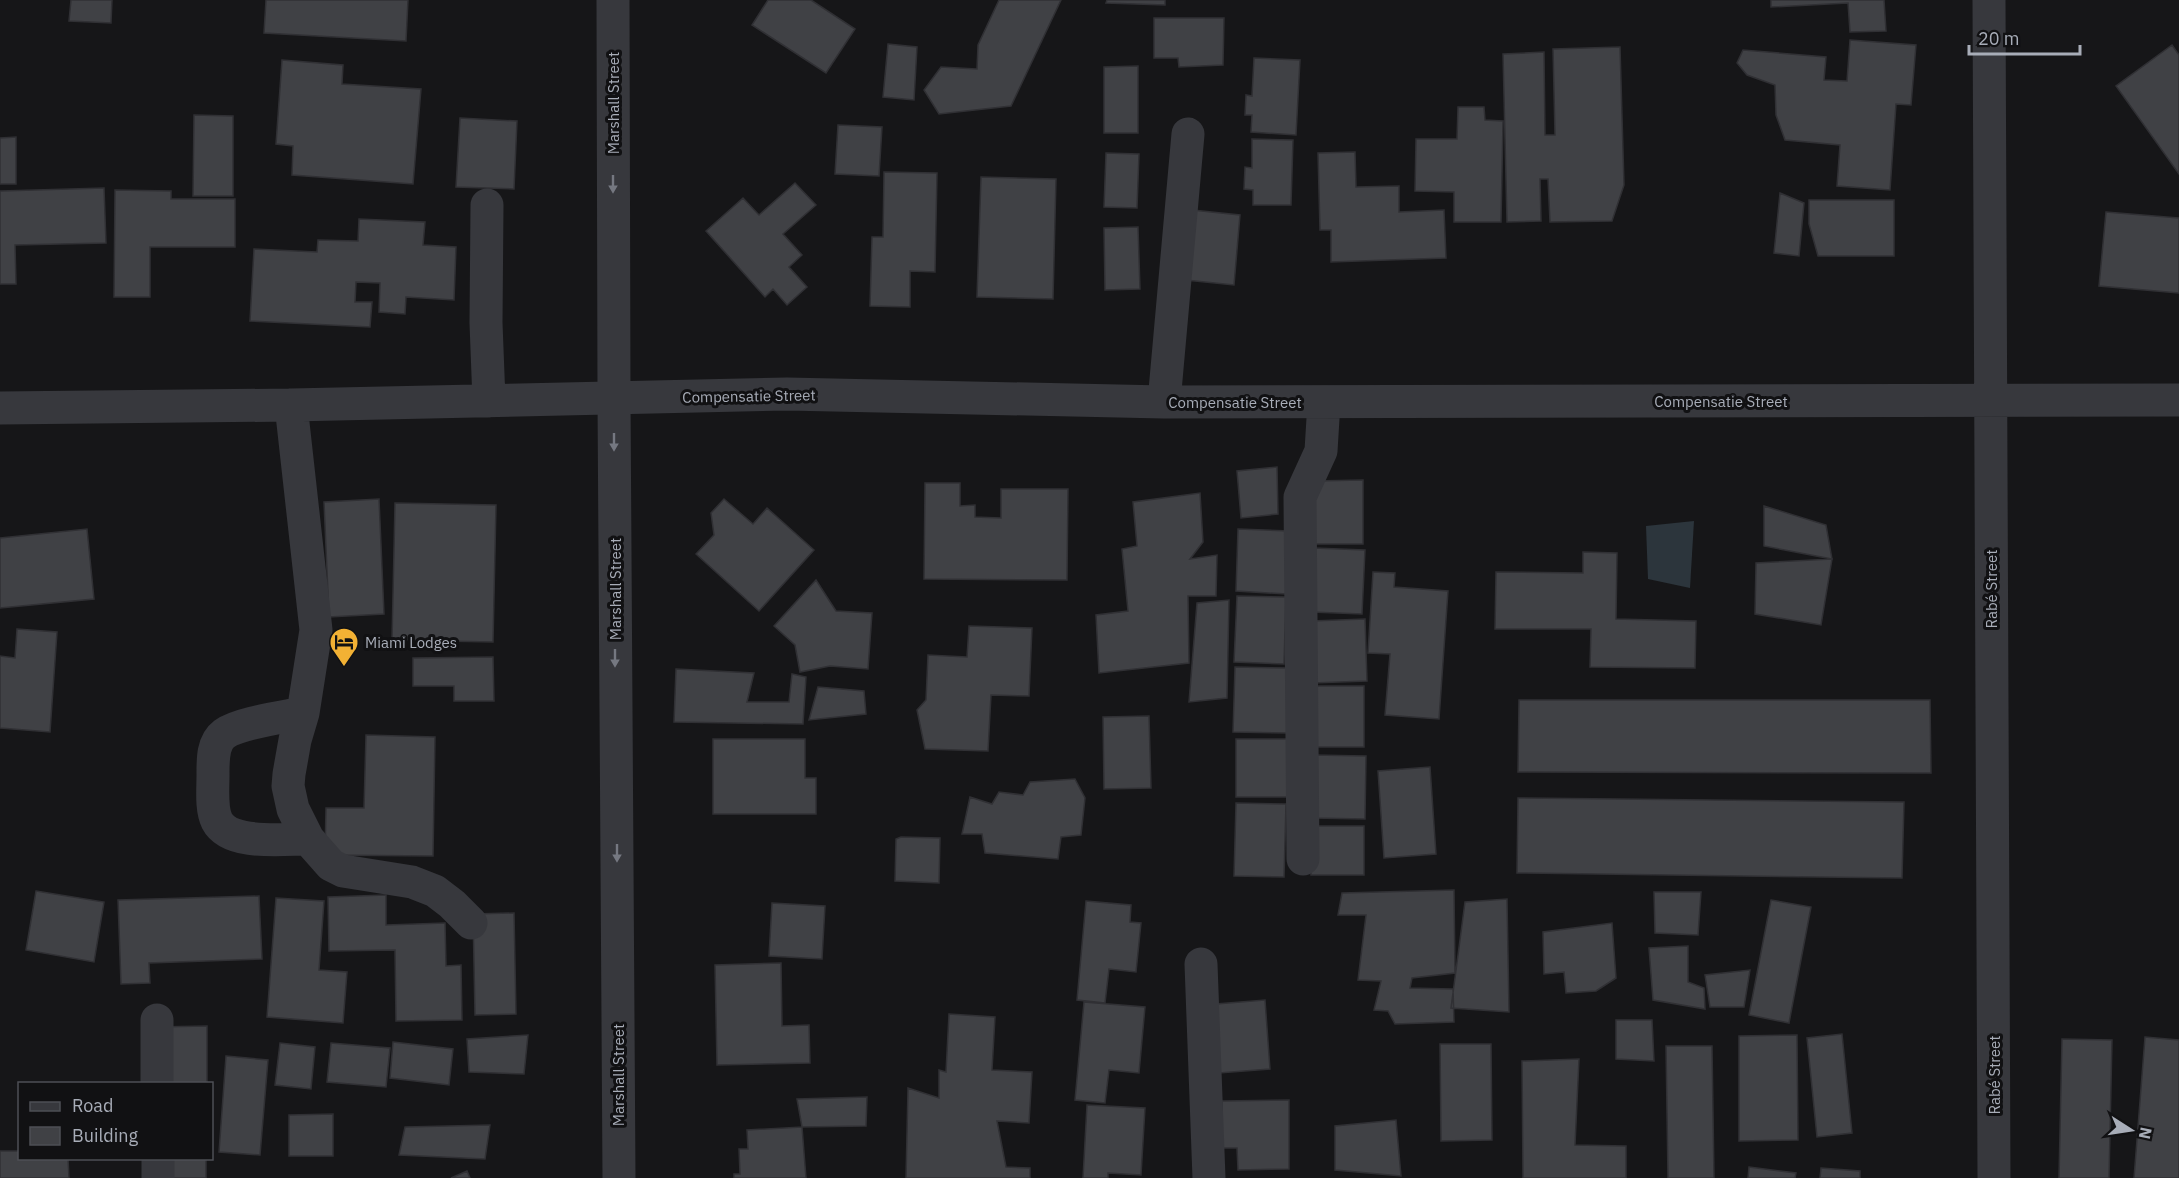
<svg xmlns="http://www.w3.org/2000/svg" width="2179" height="1178" viewBox="0 0 2179 1178" font-family="'IBM Plex Sans',sans-serif">
	<rect width="100%" height="100%" fill="#161618"/>
	<path fill="#2c353c" d="M 1694,521 L 1690,588 L 1648,579 L 1646,526 Z"/>
	<path fill="#404145" stroke="#303034" stroke-width="1.5" d="M 71,0 L 112,0 L 111,23 L 69,21 Z
		M 266,0 L 408,0 L 406,41 L 264,33 Z
		M 768,0 L 811,0 L 855,29 L 826,73 L 752,25 Z
		M 999,0 L 1061,0 L 1011,106 L 939,114 L 924,90 L 941,67 L 977,69 L 978,45 Z
		M 1107,0 L 1165,0 L 1165,5 L 1106,3 Z
		M 1771,0 L 1884,0 L 1886,31 L 1850,32 L 1848,3 L 1771,7 Z
		M 1154,18 L 1224,18 L 1223,65 L 1179,67 L 1178,58 L 1154,58 Z
		M 1850,40 L 1916,45 L 1911,105 L 1896,104 L 1890,190 L 1837,186 L 1840,145 L 1785,140 L 1776,115 L 1775,85 L 1747,75 L 1737,63 L 1743,50 L 1826,57 L 1824,80 L 1847,81 Z
		M 888,44 L 917,47 L 914,100 L 883,97 Z
		M 2172,45 L 2179,55 L 2179,174 L 2116,86 Z
		M 1620,47 L 1624,185 L 1612,221 L 1550,222 L 1548,179 L 1540,179 L 1541,221 L 1507,222 L 1503,54 L 1544,52 L 1545,135 L 1555,135 L 1553,49 Z
		M 1254,58 L 1300,60 L 1296,135 L 1251,132 L 1252,115 L 1245,115 L 1246,95 L 1252,96 Z
		M 282,60 L 343,65 L 342,84 L 421,89 L 413,184 L 292,175 L 293,146 L 276,144 Z
		M 1138,66 L 1138,133 L 1104,133 L 1104,67 Z
		M 1458,107 L 1484,107 L 1485,120 L 1503,121 L 1501,222 L 1454,222 L 1454,192 L 1415,191 L 1416,139 L 1457,139 Z
		M 194,115 L 233,116 L 233,196 L 193,196 Z
		M 460,118 L 517,121 L 514,189 L 456,187 Z
		M 838,125 L 882,127 L 879,176 L 835,174 Z
		M 16,137 L 16,184 L 0,184 L 0,138 Z
		M 1252,139 L 1293,140 L 1291,205 L 1253,205 L 1253,190 L 1244,189 L 1245,167 L 1252,168 Z
		M 1355,152 L 1356,187 L 1399,186 L 1399,212 L 1444,210 L 1446,258 L 1331,262 L 1331,230 L 1320,230 L 1318,153 Z
		M 1106,153 L 1139,154 L 1137,208 L 1104,207 Z
		M 884,172 L 937,173 L 935,272 L 910,271 L 910,307 L 870,306 L 872,237 L 883,237 Z
		M 981,177 L 1056,179 L 1053,299 L 977,297 Z
		M 795,183 L 816,205 L 783,234 L 802,255 L 789,267 L 807,287 L 787,305 L 773,289 L 765,297 L 706,231 L 743,198 L 759,215 Z
		M 104,188 L 106,243 L 15,245 L 16,284 L 0,284 L 0,191 Z
		M 115,190 L 171,191 L 171,199 L 235,199 L 235,247 L 150,247 L 150,297 L 114,297 Z
		M 1780,193 L 1804,203 L 1799,256 L 1774,253 Z
		M 1809,200 L 1894,200 L 1894,256 L 1818,256 L 1809,224 Z
		M 1173,208 L 1240,215 L 1234,285 L 1166,278 Z
		M 2106,212 L 2179,218 L 2179,293 L 2099,286 Z
		M 359,219 L 425,222 L 423,245 L 456,247 L 454,300 L 406,297 L 405,314 L 379,312 L 380,283 L 356,282 L 355,302 L 372,302 L 370,327 L 250,321 L 254,249 L 317,252 L 318,240 L 358,241 Z
		M 1138,227 L 1140,289 L 1105,290 L 1104,228 Z
		M 1277,467 L 1278,514 L 1241,518 L 1237,471 Z
		M 1363,480 L 1363,544 L 1313,544 L 1313,481 Z
		M 925,483 L 960,483 L 960,506 L 975,505 L 975,517 L 1001,518 L 1001,489 L 1068,489 L 1067,580 L 924,579 Z
		M 1200,493 L 1203,542 L 1190,559 L 1217,555 L 1216,596 L 1188,596 L 1189,663 L 1099,673 L 1096,615 L 1128,611 L 1122,549 L 1137,546 L 1133,502 Z
		M 379,499 L 384,614 L 329,617 L 324,502 Z
		M 724,499 L 753,524 L 767,508 L 814,550 L 759,611 L 696,554 L 714,535 L 711,513 Z
		M 395,503 L 496,505 L 493,642 L 392,640 Z
		M 1764,506 L 1826,525 L 1832,559 L 1764,546 Z
		M 87,529 L 94,599 L 0,608 L 0,538 Z
		M 1238,529 L 1290,531 L 1286,594 L 1236,591 Z
		M 1314,548 L 1365,550 L 1362,614 L 1311,612 Z
		M 1583,552 L 1617,553 L 1616,619 L 1696,621 L 1695,668 L 1590,667 L 1591,629 L 1495,629 L 1496,572 L 1583,573 Z
		M 1832,559 L 1821,625 L 1755,614 L 1756,563 Z
		M 1373,572 L 1395,573 L 1394,587 L 1448,591 L 1439,719 L 1385,715 L 1390,654 L 1368,653 Z
		M 816,580 L 836,611 L 872,613 L 868,669 L 830,666 L 800,672 L 795,645 L 774,626 Z
		M 1237,596 L 1286,597 L 1284,664 L 1234,662 Z
		M 1229,600 L 1227,698 L 1189,702 L 1197,603 Z
		M 1365,619 L 1367,681 L 1312,683 L 1311,621 Z
		M 969,626 L 1032,628 L 1029,696 L 991,695 L 988,751 L 925,749 L 917,710 L 926,700 L 928,655 L 967,657 Z
		M 17,629 L 57,632 L 50,732 L 0,728 L 0,656 L 15,658 Z
		M 493,657 L 494,701 L 454,701 L 454,686 L 413,686 L 413,658 Z
		M 1235,667 L 1289,668 L 1287,733 L 1233,732 Z
		M 676,669 L 754,673 L 747,702 L 789,702 L 792,674 L 806,677 L 803,724 L 674,722 Z
		M 1312,686 L 1364,686 L 1364,747 L 1311,747 Z
		M 818,687 L 864,691 L 866,714 L 809,720 Z
		M 1519,700 L 1930,700 L 1931,773 L 1518,772 Z
		M 1149,716 L 1151,788 L 1104,789 L 1103,717 Z
		M 366,735 L 435,737 L 433,856 L 325,855 L 326,808 L 364,808 Z
		M 713,739 L 805,739 L 805,778 L 816,778 L 816,814 L 713,814 Z
		M 1236,739 L 1288,739 L 1288,797 L 1236,797 Z
		M 1313,755 L 1366,756 L 1365,819 L 1312,818 Z
		M 1430,767 L 1436,854 L 1384,858 L 1378,771 Z
		M 1075,779 L 1085,798 L 1081,835 L 1061,837 L 1058,859 L 985,853 L 982,834 L 962,834 L 970,797 L 992,804 L 999,792 L 1023,795 L 1030,782 Z
		M 1518,798 L 1904,802 L 1902,878 L 1517,873 Z
		M 1236,803 L 1286,804 L 1284,877 L 1234,876 Z
		M 1311,826 L 1364,826 L 1364,875 L 1311,875 Z
		M 901,837 L 940,838 L 939,883 L 895,881 L 896,839 Z
		M 1454,890 L 1455,973 L 1412,978 L 1410,988 L 1453,989 L 1454,1022 L 1395,1024 L 1388,1011 L 1374,1010 L 1381,981 L 1358,980 L 1366,915 L 1338,915 L 1342,893 Z
		M 36,891 L 104,902 L 94,962 L 26,950 Z
		M 1654,892 L 1701,892 L 1698,935 L 1655,933 Z
		M 386,895 L 386,925 L 445,923 L 446,966 L 461,965 L 462,1020 L 396,1021 L 395,950 L 329,951 L 328,897 Z
		M 259,896 L 262,959 L 149,963 L 150,983 L 121,984 L 118,900 Z
		M 276,898 L 324,901 L 319,970 L 347,972 L 343,1023 L 267,1017 Z
		M 1507,899 L 1509,1012 L 1451,1008 L 1465,902 Z
		M 1771,900 L 1811,907 L 1789,1023 L 1749,1015 Z
		M 1086,901 L 1131,905 L 1130,922 L 1141,923 L 1136,972 L 1109,969 L 1105,1003 L 1077,1000 Z
		M 772,903 L 825,906 L 822,959 L 769,956 Z
		M 514,913 L 516,1014 L 475,1015 L 473,914 Z
		M 1612,923 L 1616,978 L 1596,991 L 1566,993 L 1564,972 L 1544,974 L 1543,932 Z
		M 1688,946 L 1688,982 L 1704,988 L 1705,1009 L 1653,1000 L 1649,948 Z
		M 781,963 L 782,1026 L 809,1025 L 810,1063 L 717,1065 L 715,965 Z
		M 1750,970 L 1744,1007 L 1710,1007 L 1705,975 Z
		M 1265,1000 L 1270,1069 L 1219,1073 L 1216,1004 Z
		M 1084,1002 L 1145,1007 L 1139,1073 L 1109,1070 L 1105,1103 L 1075,1100 Z
		M 949,1014 L 995,1017 L 992,1070 L 1032,1072 L 1029,1123 L 997,1121 L 1006,1167 L 1030,1168 L 1030,1178 L 906,1178 L 908,1088 L 939,1098 L 939,1070 L 946,1072 Z
		M 1616,1020 L 1652,1020 L 1654,1061 L 1616,1059 Z
		M 207,1026 L 207,1084 L 153,1084 L 154,1027 Z
		M 1842,1034 L 1852,1133 L 1817,1137 L 1807,1038 Z
		M 528,1035 L 524,1074 L 469,1072 L 467,1039 Z
		M 1797,1035 L 1798,1140 L 1739,1141 L 1739,1036 Z
		M 2145,1037 L 2179,1040 L 2179,1178 L 2134,1178 Z
		M 2062,1039 L 2112,1040 L 2109,1178 L 2059,1178 Z
		M 393,1042 L 453,1049 L 449,1085 L 390,1078 Z
		M 280,1043 L 315,1047 L 311,1089 L 275,1085 Z
		M 331,1043 L 390,1048 L 386,1087 L 327,1082 Z
		M 1440,1044 L 1491,1044 L 1492,1140 L 1441,1141 Z
		M 1666,1046 L 1712,1046 L 1714,1178 L 1668,1178 Z
		M 226,1056 L 268,1060 L 260,1155 L 219,1152 Z
		M 1579,1059 L 1575,1145 L 1626,1146 L 1626,1178 L 1523,1178 L 1522,1061 Z
		M 867,1097 L 866,1126 L 802,1127 L 797,1099 Z
		M 1289,1100 L 1289,1169 L 1238,1170 L 1237,1148 L 1222,1148 L 1222,1101 Z
		M 1087,1105 L 1145,1108 L 1141,1175 L 1108,1173 L 1108,1178 L 1083,1178 Z
		M 333,1114 L 333,1156 L 289,1156 L 289,1115 Z
		M 1396,1120 L 1401,1176 L 1335,1170 L 1335,1126 Z
		M 490,1125 L 485,1159 L 399,1155 L 405,1127 Z
		M 802,1127 L 806,1178 L 734,1178 L 734,1174 L 740,1174 L 739,1149 L 748,1149 L 747,1130 Z
		M 0,1151 L 20,1151 L 20,1158 L 68,1158 L 69,1178 L 0,1178 Z
		M 153,1158 L 206,1158 L 206,1178 L 153,1178 Z
		M 1749,1167 L 1796,1173 L 1795,1178 L 1748,1178 Z
		M 1821,1168 L 1860,1171 L 1860,1178 L 1820,1178 Z
		M 467,1171 L 470,1178 L 451,1178 Z"/>
	<g fill="none" stroke-linecap="round" stroke-linejoin="round">
		<path stroke="#37383d" stroke-width="33" d="M 613,0 L 614,398 L 619,1178
			M 1989,0 L 1994,1178
			M 487,205 L 486,323 L 489,401
			M 1164,402 L 1188,134
			M 291,405 L 316,630 L 303,713 L 295,740 L 289,774 L 288,786 L 293,809 L 308,839 L 331,865 L 343,871 L 412,882 L 435,891 L 452,904 L 471,923
			M 0,408 L 291,405 L 787,394 L 1164,402 L 2179,400
			M 303,713 C 284,717 239,723 224,734 C 212,743 213,762 213,776 C 213,789 211,809 217,821 C 230,846 284,839 308,839
			M 1303,859 L 1300,497 L 1321,451 L 1324,402
			M 1201,964 L 1209,1178
			M 157,1020 L 157,1084
			M 158,1158 L 158,1178"/>
	</g>
	<defs><path id="oneway-solid" d="M-6-.8H1V-3.2L6.5 0L1 3.2V.8H-6Z" transform="scale(1.5)"/></defs>
	<g fill="#757881">
		<use href="#oneway-solid" transform="translate(613 184) rotate(90)"/>
		<use href="#oneway-solid" transform="translate(614 442) rotate(90)"/>
		<use href="#oneway-solid" transform="translate(615 658) rotate(90)"/>
		<use href="#oneway-solid" transform="translate(617 853) rotate(90)"/>
	</g>
	<defs>
		<g id="hotel-pin" transform="scale(1.5)"><path d="M0 17L-7.5 6A9.5 9.5 0 1 1 7.5 6Z" fill="#f2b134" stroke="#111113"/><path d="M-6-4.5h1.5V1H6V5H4.5V3h-9V5H-6ZM-4 0a1.8 1.8 0 1 1 3.6 0ZM.5 0V-2.5h3Q6-2.5 6 0Z" fill="#111"/></g>
	</defs>
	<g fill-rule="evenodd">
		<use href="#hotel-pin" x="344" y="642"/>
	</g>
	<g text-anchor="middle" dominant-baseline="central" stroke-width="6" stroke-linejoin="round" paint-order="stroke">
		<g font-size="15" fill="#a8adb8" stroke="#111113">
			<text transform="translate(613 103) rotate(-90)">Marshall Street</text>
			<text transform="translate(749 396) rotate(-1)">Compensatie Street</text>
			<text x="1721" y="401">Compensatie Street</text>
			<text x="1235" y="402">Compensatie Street</text>
			<text transform="translate(615 589) rotate(-90)">Marshall Street</text>
			<text transform="translate(1991 589) rotate(-90)">Rabé Street</text>
			<text transform="translate(618 1075) rotate(-90)">Marshall Street</text>
			<text transform="translate(1994 1075) rotate(-90)">Rabé Street</text>
		</g>
		<g font-size="15" fill="#a8adb8" stroke="#111113" text-anchor="start">
			<text x="365" y="642">Miami Lodges</text>
		</g>
	</g>
	<rect x="18" y="1082" width="195" height="78" fill="#111113" stroke="#4d4f55" stroke-width="1.5"/>
	<rect x="30" y="1102" width="30" height="9" fill="#37383d" stroke="#4d4f55" stroke-width="1.5"/>
	<text x="72" y="1112" font-size="18" fill="#a8adb8">Road</text>
	<rect x="30" y="1127" width="30" height="18" fill="#404145" stroke="#4d4f55" stroke-width="1.5"/>
	<text x="72" y="1142" font-size="18" fill="#a8adb8">Building</text>
	<g transform="translate(2131 1130) rotate(102)" stroke="#111113" stroke-width="4.5" paint-order="stroke">
	<path d="M0-4.5L10 22L0 15L-10 22Z" fill="#a8adb8"/>
	<text y="-9" font-size="16" font-weight="bold" text-anchor="middle" fill="#a8adb8">N</text>
	</g>
	<path d="M1969 45v9h111v-9" fill="none" stroke="#a8adb8" stroke-width="3"/>
	<text x="1978" y="45" font-size="18" fill="#a8adb8" stroke="#111113" stroke-width="4.5" paint-order="stroke">20 m</text>
</svg>
